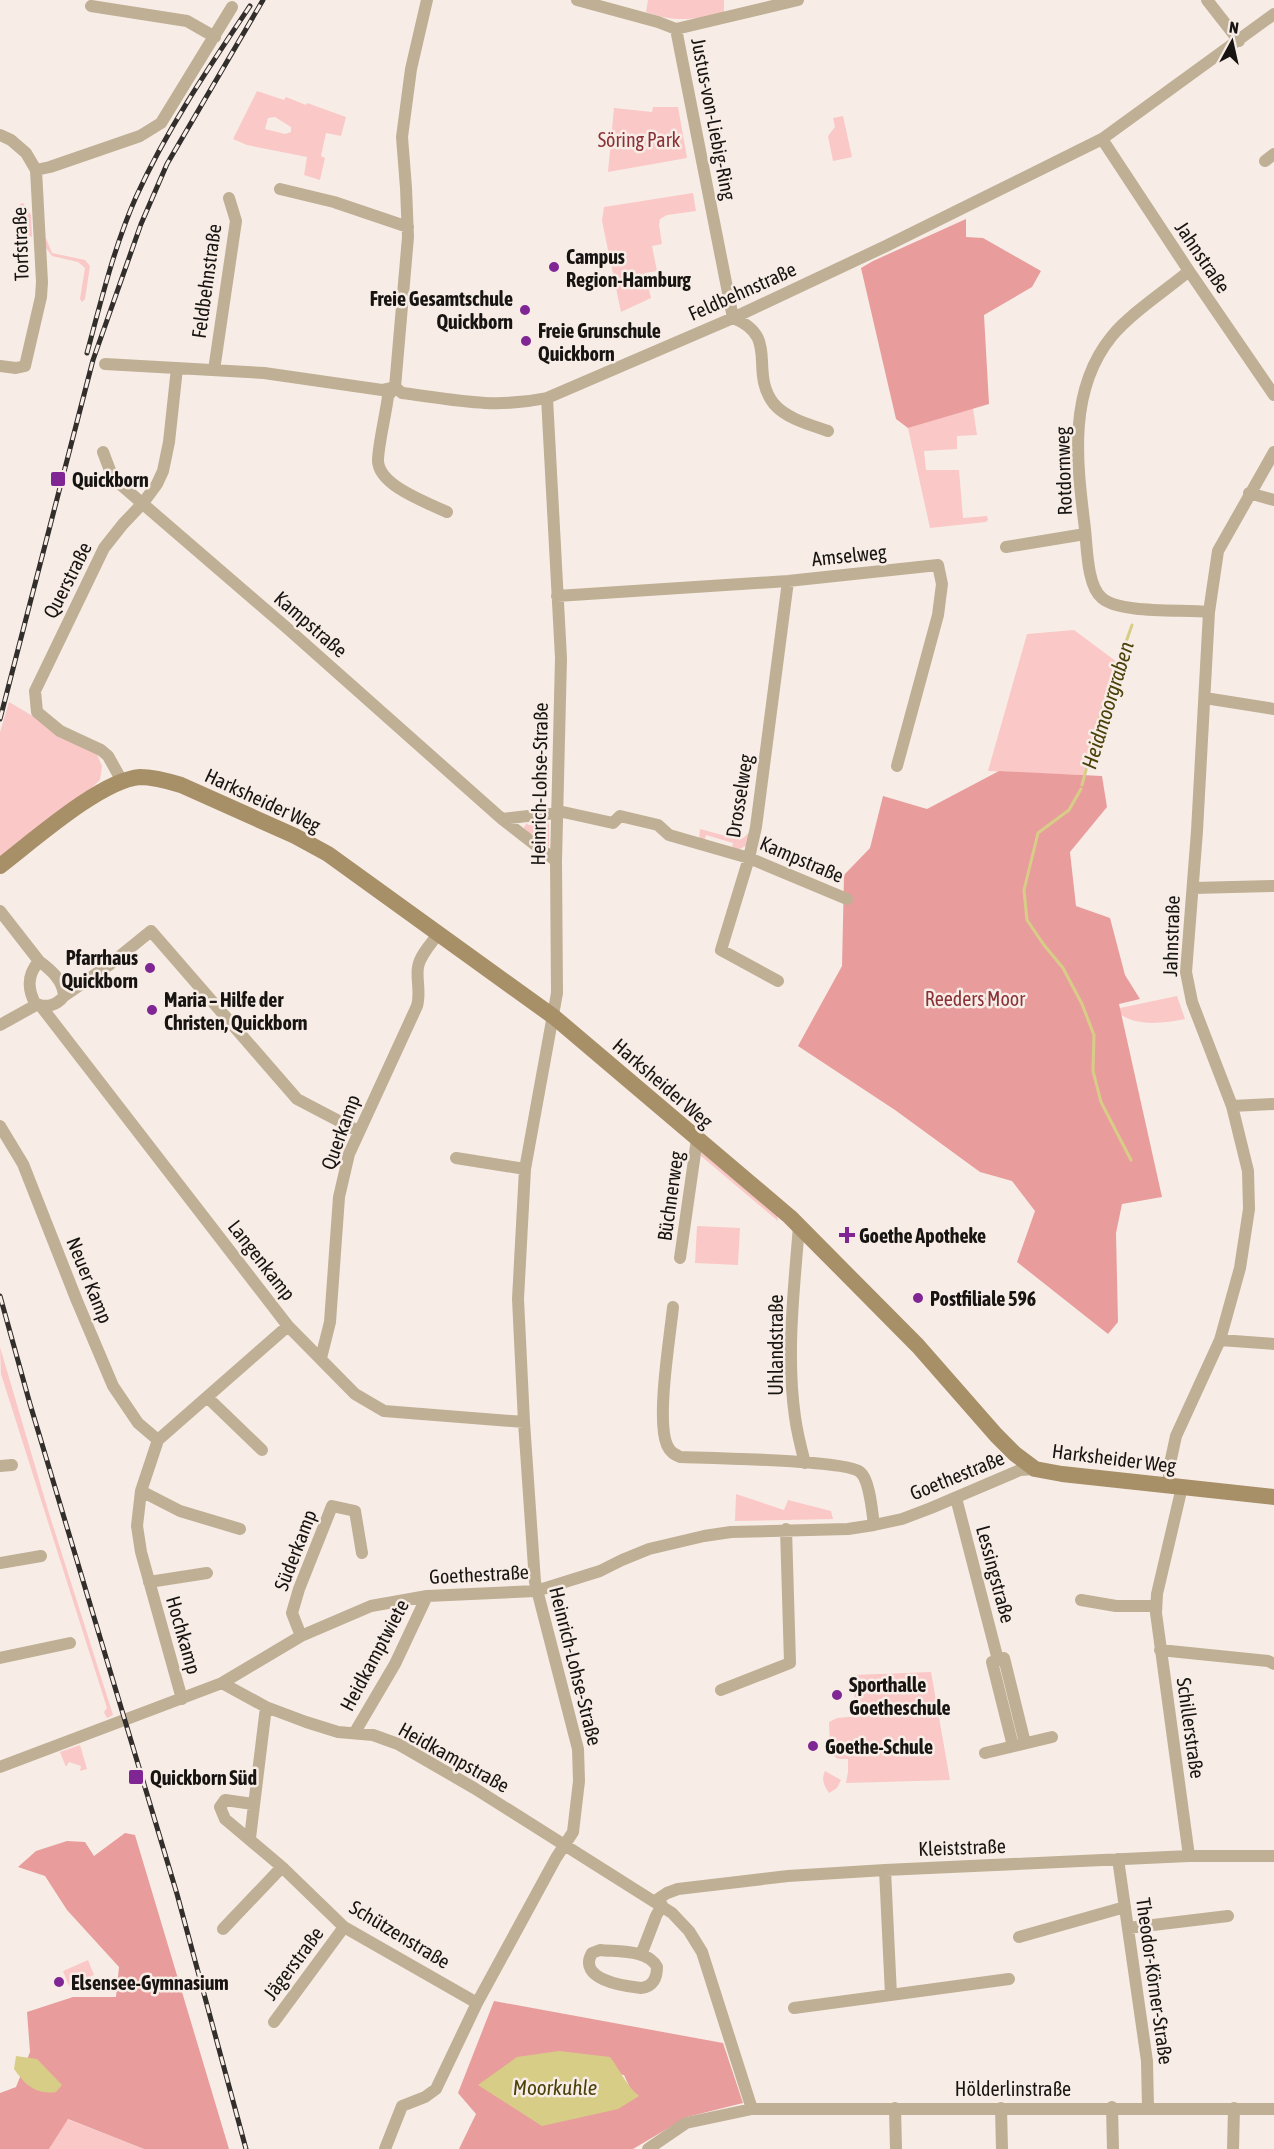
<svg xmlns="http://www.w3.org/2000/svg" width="1274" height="2149" viewBox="0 0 1274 2149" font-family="'Asap Condensed',sans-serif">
	<rect width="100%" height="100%" fill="#f7ede6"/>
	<path fill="#fac8c7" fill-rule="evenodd" d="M 648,0 L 724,0 L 724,14 C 694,19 676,23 646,12 Z
		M 257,91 L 284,100 L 286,97 L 306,105 L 307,103 L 346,117 L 341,136 L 326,133 L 321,156 L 325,158 L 320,180 L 304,175 L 307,157 L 247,145 L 233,139 ZM 275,117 L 291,127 L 291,132 L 285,134 L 265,129 L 268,118 Z
		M 653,107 L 678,107 L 687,158 L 608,172 L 614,108 L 652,112 Z
		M 843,116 L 852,157 L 833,161 L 828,136 L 835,127 L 833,118 Z
		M 693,193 L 696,211 L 667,215 L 660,219 L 659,225 L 662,244 L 652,246 L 657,271 L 645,273 L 651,298 L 621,312 L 602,221 L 604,207 Z
		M 23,203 L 31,215 L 32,237 C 17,230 24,218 20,204 Z
		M 46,238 L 52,253 L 85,260 L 90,266 L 85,299 L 82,302 L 80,299 L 85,268 L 78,262 L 52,256 L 46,248 Z
		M 973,408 L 977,435 L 957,436 L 957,449 L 924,451 L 926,470 L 959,470 L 963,518 L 987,516 L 988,520 L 986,522 L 930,528 L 908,428 Z
		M 1074,630 L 1121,665 L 1083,775 L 988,771 L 1027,634 Z
		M 9,702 L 97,754 L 102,766 L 100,780 L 83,796 L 0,858 L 0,732 Z
		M 539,820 L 549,822 L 549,846 L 546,847 L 525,831 L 524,827 L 527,823 L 528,825 L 537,823 Z
		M 700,829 L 737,839 L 743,838 L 749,833 L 748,845 L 735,851 L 732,849 L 733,843 L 706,835 L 704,841 L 699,839 Z
		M 1177,996 L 1185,1019 C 1164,1023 1138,1027 1120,1014 L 1120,1008 Z
		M 700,1151 L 777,1216 L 778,1221 L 701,1156 Z
		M 697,1226 L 740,1228 L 738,1265 L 695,1263 Z
		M 0,1347 L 48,1510 L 113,1715 L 107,1718 L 104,1712 L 107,1708 L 1,1374 Z
		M 736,1494 L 784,1510 L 788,1500 L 831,1511 L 833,1519 L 735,1521 Z
		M 931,1672 L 950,1780 L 846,1783 L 848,1772 L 848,1759 C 840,1759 835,1760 831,1752 L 836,1744 L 830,1746 L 829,1722 L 837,1718 L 859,1716 L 855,1710 L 854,1675 Z
		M 80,1745 L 87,1769 L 80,1771 L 81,1766 L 69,1762 L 66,1767 L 60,1752 Z
		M 825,1771 L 841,1780 L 837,1788 L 829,1793 C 824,1785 821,1780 825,1771 Z
		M 88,1960 L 94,1975 L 69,1986 L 63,1971 Z
		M 67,2119 L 144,2149 L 49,2149 Z"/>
	<path fill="#e89d9c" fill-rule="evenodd" d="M 966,219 L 966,237 L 983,238 L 1041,271 L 1032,287 L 984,315 L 989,404 L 908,428 L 896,419 L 861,268 L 873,261 Z
		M 999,771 L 1102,776 L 1107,807 L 1070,852 L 1076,906 L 1110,918 L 1125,975 L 1140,999 L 1119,1004 L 1162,1197 L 1122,1204 L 1116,1233 L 1118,1322 L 1108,1334 L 1017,1262 L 1035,1211 L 1012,1181 L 980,1172 L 895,1110 L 798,1046 L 842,966 L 844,875 L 870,848 L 883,796 L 927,809 Z
		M 125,1833 L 135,1835 L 229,2149 L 144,2149 L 68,2119 L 49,2149 L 0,2149 L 0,2093 L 16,2087 L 30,2052 L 27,2012 L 73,1997 L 116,1997 L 119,1967 L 67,1910 L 45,1876 L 18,1867 L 36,1851 L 67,1841 L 85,1842 L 94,1856 Z
		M 494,2001 L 723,2043 L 743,2103 L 687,2117 L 633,2149 L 459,2149 L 476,2114 L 458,2093 ZM 517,2057 L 624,2075 L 631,2090 L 639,2096 Z"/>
	<path fill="#d8cd87" d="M 559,2051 L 610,2057 C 620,2070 628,2088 639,2096 L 618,2109 L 542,2126 L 478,2085 L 517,2057 Z
		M 16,2056 L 37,2059 L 62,2085 L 56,2092 C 36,2095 25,2085 14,2069 Z"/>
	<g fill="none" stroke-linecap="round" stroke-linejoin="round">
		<path stroke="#d8cd87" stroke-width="3" d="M 1082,785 L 1101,713 L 1132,625
			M 1081,789 L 1069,810 L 1038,833 L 1024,890 L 1027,920 L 1044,945 L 1063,968 L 1082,1004 L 1094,1035 L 1093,1071 L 1101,1102 L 1131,1160"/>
		<path stroke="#bfaf95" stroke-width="12" d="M 577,0 L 658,22 L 676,29 L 733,318
			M 1207,0 L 1239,41
			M 91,6 L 187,21 L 215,37
			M 676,29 L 798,0
			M 0,135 L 11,140 L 26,153 L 36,170 L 42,282 L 41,297 L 25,366 L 16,368 L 0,366
			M 1102,139 L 1189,271 L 1274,395
			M 1265,161 L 1274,154
			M 36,170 L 50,167 L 140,136 L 161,123 L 232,7
			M 280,189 L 334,202 L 408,227
			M 1189,271 C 1165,291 1131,313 1112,336 C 1067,391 1077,464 1085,529 C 1087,547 1087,586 1102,598 C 1120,614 1184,609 1209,612
			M 733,318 C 781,337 748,371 774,404 C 787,419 811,425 828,431
			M 105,364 L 264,373 L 382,390 L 395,387 L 402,393 C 455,400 494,409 547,398 L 733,318 L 886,246 L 1102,139 L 1274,14
			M 214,370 L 236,221 L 229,198
			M 395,387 L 408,237 L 406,188 L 402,137 L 411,69 L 427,0
			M 395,387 L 388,396 C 386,414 378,445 378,461 C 379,486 428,503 447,512
			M 103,452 L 111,473 L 121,485 L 287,628 L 502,819 L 556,861
			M 1249,493 L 1274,500
			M 1006,547 L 1085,534
			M 557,596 L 788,581 L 938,565 L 942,584 L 938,615 L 897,766
			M 1205,698 L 1274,709
			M 122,781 L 108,756 L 101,750 L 60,731 L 37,712 L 35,691 L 104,548 L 123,524 L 143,503 L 157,484 L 163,471 L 169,442 L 177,368
			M 502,819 L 563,812 L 613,823 L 620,816 L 658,825 L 669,835 L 749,858 L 847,899
			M 1193,888 L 1274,886
			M 0,911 L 39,961
			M 39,961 C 51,970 63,980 64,996 C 56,1006 48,1007 36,1005 C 27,989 27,975 39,961 Z
			M 778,981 L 721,950 L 749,858 L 756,827 L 788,581
			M 64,996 L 109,965 L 151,931 L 297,1099 L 358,1131
			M 40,1005 L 288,1326 L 355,1394 L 384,1411 L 524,1422
			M 0,1025 L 36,1005
			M 1232,1106 L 1274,1104
			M 0,1126 L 23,1164 L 77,1301 L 113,1386 L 138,1423 L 158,1440
			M 456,1158 L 525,1169
			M 799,1226 C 794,1289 786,1355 795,1417 C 797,1432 801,1448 805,1463
			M 680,1258 L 697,1139
			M 673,1307 C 670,1337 656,1420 667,1445 C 670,1452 674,1454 680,1457 C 708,1458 845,1460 860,1472 C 870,1480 872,1512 874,1525
			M 1220,1340 L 1274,1344
			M 321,1358 L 330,1322 L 339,1197 L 349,1154 L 417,1006 C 421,993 416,980 418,967 C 420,955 431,944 438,934
			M 207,1397 L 262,1450
			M 0,1466 L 12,1465
			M 1168,1485 L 1171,1459 L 1176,1436 L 1220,1340 L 1240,1268 L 1249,1209 L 1248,1171 L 1232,1106 L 1192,1002 L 1186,972 L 1197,831 L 1209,612 L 1218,551 L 1274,452
			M 1182,1487 L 1157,1594 L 1156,1613 L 1189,1856
			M 141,1491 L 180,1511 L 240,1529
			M 956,1498 L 998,1660 L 992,1662 L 1013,1746
			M 0,1563 L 41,1556
			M 149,1582 L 207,1573
			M 1081,1600 L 1116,1606 L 1156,1606
			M 301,1636 L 292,1613 L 299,1589 L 332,1506 L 355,1511 L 362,1553
			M 1160,1650 L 1268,1661 L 1274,1664
			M 0,1658 L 70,1643
			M 998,1660 L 1004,1658 L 1025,1743
			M 222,1683 L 266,1707 L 306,1722 L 338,1732 L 373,1735 L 398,1744 L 474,1788 L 672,1913 L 689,1931 L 702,1952 L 752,2109
			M 721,1690 L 790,1663 L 786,1529
			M 182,1699 L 141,1552 L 137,1526 L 141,1491 L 158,1440 L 288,1326
			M 355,1732 L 395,1664 L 427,1596
			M 985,1753 L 1052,1737
			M 0,1767 L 222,1683 L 301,1636 L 371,1606 L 427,1596 L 536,1591 L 600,1571 L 622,1560 L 649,1549 L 704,1536 L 731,1532 L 848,1529 L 874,1525 L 902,1519 L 931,1508 L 1020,1470 L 1035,1469
			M 253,1804 L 225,1800 L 220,1807 L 225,1819 L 282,1867 L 344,1927 L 477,2003
			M 250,1838 L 266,1707
			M 1118,1859 L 1147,2061 L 1148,2108
			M 885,1870 L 891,1995
			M 655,1901 L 667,1893 L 678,1889 L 788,1876 L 885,1870 L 1189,1856 L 1274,1856
			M 1128,1928 L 1228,1916
			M 223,1929 L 282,1867
			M 1019,1937 L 1125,1907
			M 600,1950 C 617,1952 648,1949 657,1967 C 657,1978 653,1987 641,1988 C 622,1986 577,1979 592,1953 Z
			M 641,1955 L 656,1916 L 662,1905
			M 794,2008 L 1009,1979
			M 274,2022 L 344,1927
			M 1112,2107 L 1113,2149
			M 895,2108 L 896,2149
			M 1001,2108 L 1002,2149
			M 385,2149 L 402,2106 L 425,2097 L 436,2089 L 477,2003 L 556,1858 L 573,1832 L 579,1781 L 578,1749 L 535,1582 L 524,1422 L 518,1299 L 525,1169 L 557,993 L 556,861 L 561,658 L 547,398
			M 648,2149 L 686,2123 L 752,2109 L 1274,2109
			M 1233,2149 L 1234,2108"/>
		<path stroke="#a78f68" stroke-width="16" d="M 0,866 C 33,841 101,780 140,777 C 154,777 168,781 181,785 L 295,836 L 328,854 L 554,1017 L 790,1217 L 918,1346 L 996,1435 L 1015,1454 L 1035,1469 L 1062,1474 L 1274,1497"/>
		<g stroke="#322e2c" stroke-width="5">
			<path id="rail" d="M 87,353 C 101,301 114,247 136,197 C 167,129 209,67 250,6
				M 0,719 L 93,360 L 141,224 L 167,164 L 263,0
				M 0,1296 L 30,1404 L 177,1894 L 246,2149"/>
		</g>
		<use href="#rail" stroke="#f7ede6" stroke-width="3" stroke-dasharray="9" stroke-linecap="butt"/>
	</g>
	<g fill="#7f2694" stroke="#f7ede6" stroke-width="2">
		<circle cx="554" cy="267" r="6"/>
		<circle cx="525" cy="310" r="6"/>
		<circle cx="526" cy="341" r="6"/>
		<rect x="50" y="471" width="16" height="16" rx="3"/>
		<circle cx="150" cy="968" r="6"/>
		<circle cx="152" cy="1010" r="6"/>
		<path d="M844 1226h6v6h6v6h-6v6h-6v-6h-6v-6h6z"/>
		<circle cx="918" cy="1298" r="6"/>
		<circle cx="837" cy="1695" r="6"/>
		<circle cx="813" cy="1746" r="6"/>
		<rect x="128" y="1769" width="16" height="16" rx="3"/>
		<circle cx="59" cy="1982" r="6"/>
	</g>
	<g text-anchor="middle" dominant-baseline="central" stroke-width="5" stroke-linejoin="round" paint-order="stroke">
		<g font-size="20" fill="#171412" stroke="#f7ede6">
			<text transform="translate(714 119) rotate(79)">Justus-von-Liebig-Ring</text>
			<text transform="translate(20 244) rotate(-92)">Torfstraße</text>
			<text transform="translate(1203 257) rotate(56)">Jahnstraße</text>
			<text transform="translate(206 281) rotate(-82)">Feldbehnstraße</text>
			<text transform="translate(742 291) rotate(-24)">Feldbehnstraße</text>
			<text transform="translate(1063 471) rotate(-92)">Rotdornweg</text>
			<text transform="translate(849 555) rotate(-6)">Amselweg</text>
			<text transform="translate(67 580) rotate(-63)">Querstraße</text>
			<text transform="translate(311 624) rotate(41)">Kampstraße</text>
			<text transform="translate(539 784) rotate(-89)">Heinrich-Lohse-Straße</text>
			<text transform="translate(739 796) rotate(-81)">Drosselweg</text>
			<text transform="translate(263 800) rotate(25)">Harksheider Weg</text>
			<text transform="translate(802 859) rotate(23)">Kampstraße</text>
			<text transform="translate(1171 936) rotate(-88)">Jahnstraße</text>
			<text transform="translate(663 1083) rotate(41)">Harksheider Weg</text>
			<text transform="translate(340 1132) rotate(-70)">Querkamp</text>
			<text transform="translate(670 1196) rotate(-82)">Büchnerweg</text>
			<text transform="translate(262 1260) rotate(52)">Langenkamp</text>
			<text transform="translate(90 1280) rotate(68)">Neuer Kamp</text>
			<text transform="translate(775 1345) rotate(-90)">Uhlandstraße</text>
			<text transform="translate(1114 1458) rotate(7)">Harksheider Weg</text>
			<text transform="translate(957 1475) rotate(-22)">Goethestraße</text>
			<text transform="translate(295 1550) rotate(-69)">Süderkamp</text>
			<text transform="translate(479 1574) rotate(-3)">Goethestraße</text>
			<text transform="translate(996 1574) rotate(75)">Lessingstraße</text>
			<text transform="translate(184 1635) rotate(74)">Hochkamp</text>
			<text transform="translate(374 1655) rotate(-62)">Heidkamptwiete</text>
			<text transform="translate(576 1666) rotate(76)">Heinrich-Lohse-Straße</text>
			<text transform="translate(1191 1728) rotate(82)">Schillerstraße</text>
			<text transform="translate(454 1757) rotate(29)">Heidkampstraße</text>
			<text transform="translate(962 1847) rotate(-2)">Kleiststraße</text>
			<text transform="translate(400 1934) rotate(31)">Schützenstraße</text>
			<text transform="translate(293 1963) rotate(-53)">Jägerstraße</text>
			<text transform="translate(1155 1981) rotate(82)">Theodor-Körner-Straße</text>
			<text x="1013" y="2088">Hölderlinstraße</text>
		</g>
		<g font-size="20" fill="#893137" stroke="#f7ede6">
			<text x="639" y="139">Söring Park</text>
			<text x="975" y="998">Reeders Moor</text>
		</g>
		<g font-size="20" font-weight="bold" fill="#171412" stroke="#f7ede6" text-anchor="start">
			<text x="566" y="256">Campus<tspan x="566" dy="23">Region-Hamburg</tspan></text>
			<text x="513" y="298" text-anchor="end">Freie Gesamtschule<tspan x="513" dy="23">Quickborn</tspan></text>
			<text x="538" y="330">Freie Grunschule<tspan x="538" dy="23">Quickborn</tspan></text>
			<text x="72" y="479">Quickborn</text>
			<text x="138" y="957" text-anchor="end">Pfarrhaus<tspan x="138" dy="23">Quickborn</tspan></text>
			<text x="164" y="999">Maria – Hilfe der<tspan x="164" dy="23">Christen, Quickborn</tspan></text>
			<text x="859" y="1235">Goethe Apotheke</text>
			<text x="930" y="1298">Postfiliale 596</text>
			<text x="849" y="1684">Sporthalle<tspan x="849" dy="23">Goetheschule</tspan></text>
			<text x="825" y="1746">Goethe-Schule</text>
			<text x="150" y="1777">Quickborn Süd</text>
			<text x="71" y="1982">Elsensee-Gymnasium</text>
		</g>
		<g font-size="21" font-style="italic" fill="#4a4109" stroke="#f7ede6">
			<text transform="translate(1107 705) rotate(-73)">Heidmoorgraben</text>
			<text x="555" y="2087">Moorkuhle</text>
		</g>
	</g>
	<g transform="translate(1232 42) rotate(8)" stroke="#f7ede6" stroke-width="4.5" paint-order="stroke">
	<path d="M0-4.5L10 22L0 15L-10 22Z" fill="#171412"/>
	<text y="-9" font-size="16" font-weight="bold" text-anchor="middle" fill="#171412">N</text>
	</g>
</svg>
